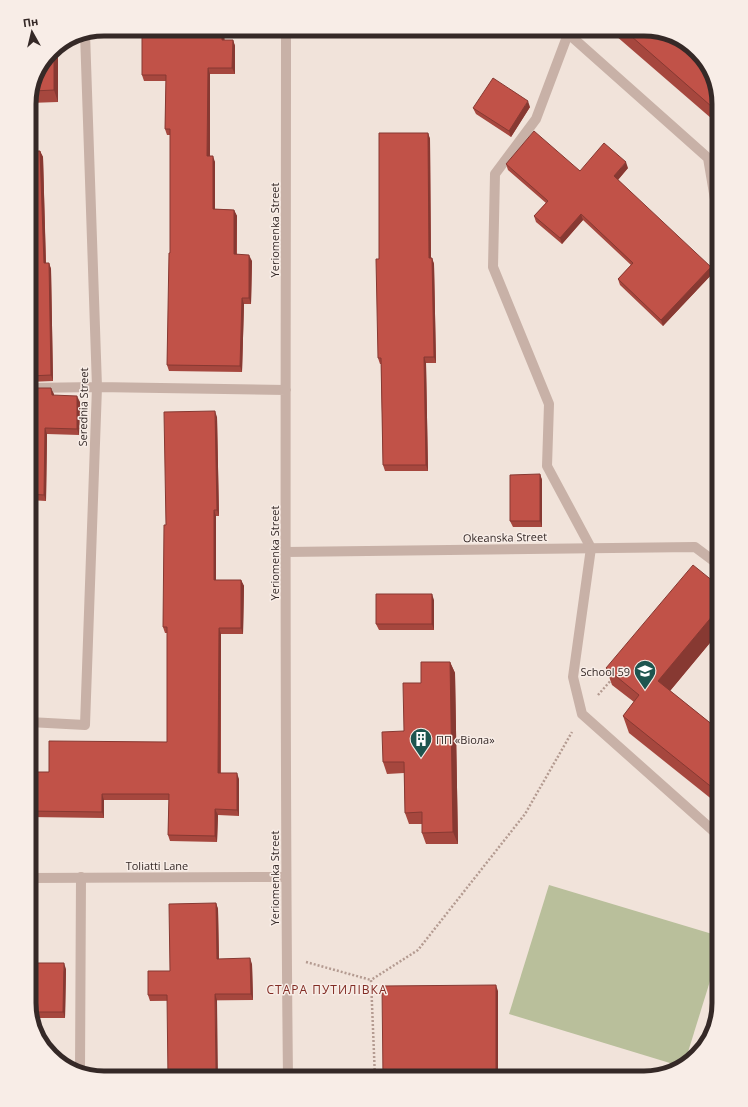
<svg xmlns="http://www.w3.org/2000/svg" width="748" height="1107" viewBox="0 0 748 1107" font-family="'Open Sans',sans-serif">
	<rect width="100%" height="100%" fill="#f1e3da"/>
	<path fill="#b9bf9b" d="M 549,885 L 719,936 L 719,952 L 684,1065 L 683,1067 L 509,1014 Z"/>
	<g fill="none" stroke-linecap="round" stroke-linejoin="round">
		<path stroke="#b49b91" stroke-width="2.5" stroke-dasharray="2 2" stroke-linecap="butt" d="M 598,695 L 613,678
			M 306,962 L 371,980
			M 375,1078 L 371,980 L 418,950 L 525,814 L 572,732"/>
		<path stroke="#c8b1a7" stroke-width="10" d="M 563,29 L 708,158 L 719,223
			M 568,34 L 536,119 L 495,174 L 493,267 L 549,404 L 547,466 L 591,548 L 573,677 L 582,714 L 719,836
			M 80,1071 L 81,877"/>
		<path stroke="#c8b1a7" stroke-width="10" d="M 286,29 C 286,379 284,728 288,1078
			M 29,388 L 97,387 L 286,390
			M 286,552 L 695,547 L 719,565
			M 29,722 L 85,725 L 97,387 L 85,33
			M 29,878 L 285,877"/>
	</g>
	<path fill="#a6473e" d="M 608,29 L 649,29 L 719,104 L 719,125 Z
		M 224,40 L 233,40 L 235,46 L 235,74 L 210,74 L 210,156 L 215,162 L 215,209 L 234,210 L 237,216 L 237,254 L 252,261 L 251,304 L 244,304 L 242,372 L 169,371 L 167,365 L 170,253 L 170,135 L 167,135 L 165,129 L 166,81 L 144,81 L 142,75 Z
		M 56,47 L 58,51 L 58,102 L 29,103 L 29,99 L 51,51 Z
		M 530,107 L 511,137 L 476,114 L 473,108 Z
		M 428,133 L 430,139 L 431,258 L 432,258 L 434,264 L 436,363 L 426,363 L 428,471 L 385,471 L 383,465 L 381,364 L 380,364 L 378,358 L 379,259 Z
		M 29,151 L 40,151 L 43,157 L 46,263 L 49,263 L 51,269 L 53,381 L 29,382 Z
		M 506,164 L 580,171 L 628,168 L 618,180 L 713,273 L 663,326 L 620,285 L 618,279 L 631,265 L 583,220 L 562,244 L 536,222 L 534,216 L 546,203 L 508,170 Z
		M 29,388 L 54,394 L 54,396 L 80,402 L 79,435 L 47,434 L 46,501 L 29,500 Z
		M 217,417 L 219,516 L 216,516 L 216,580 L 241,580 L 244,586 L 243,634 L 221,634 L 221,773 L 239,779 L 239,816 L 218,815 L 217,842 L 170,841 L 168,835 L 169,800 L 104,800 L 104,818 L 29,817 L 29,772 L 49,772 L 167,742 L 167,633 L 165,633 L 163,627 L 166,525 Z
		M 540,474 L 542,480 L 542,527 L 513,527 L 510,521 Z
		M 719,586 L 719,632 L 670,691 L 719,730 L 719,805 L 629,733 L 623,716 L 634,702 L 612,685 L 606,668 Z
		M 434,600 L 434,630 L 379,630 L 376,624 Z
		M 29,609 L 32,609 L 34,615 L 32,708 L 29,708 Z
		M 450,662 L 455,673 L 458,844 L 426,844 L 422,833 L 422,824 L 409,824 L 405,813 L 404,773 L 387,774 L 383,762 Z
		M 216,903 L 218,909 L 219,959 L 252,964 L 253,1000 L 150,1001 L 148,995 L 170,971 Z
		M 66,969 L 65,1018 L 33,1018 L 29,1003 Z"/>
	<path fill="#873932" d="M 222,29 L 224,29 L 225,46 L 222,40 Z
		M 233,40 L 235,46 L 235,74 L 232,68 Z
		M 56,47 L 58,51 L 58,102 L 54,90 L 54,49 Z
		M 208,68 L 210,74 L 210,162 L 207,156 Z
		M 528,101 L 530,107 L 511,137 L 509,131 Z
		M 428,133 L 430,139 L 431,264 L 429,258 Z
		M 40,151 L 43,157 L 46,269 L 44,263 Z
		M 213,156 L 215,162 L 215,215 L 213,209 Z
		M 626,162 L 628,168 L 616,182 L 614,176 Z
		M 234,210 L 237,216 L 236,260 L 234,254 Z
		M 581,214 L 583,220 L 562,244 L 560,238 Z
		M 249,255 L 252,261 L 251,304 L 249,298 Z
		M 432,258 L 434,264 L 436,363 L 434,357 Z
		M 49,263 L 51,269 L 53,381 L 51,375 Z
		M 711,267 L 713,273 L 663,326 L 661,320 Z
		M 242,298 L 244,304 L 242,372 L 240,366 Z
		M 424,357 L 426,363 L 428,471 L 426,465 Z
		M 51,388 L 54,394 L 54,401 L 52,395 Z
		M 77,396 L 80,402 L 79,435 L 77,429 Z
		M 215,411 L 217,417 L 219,516 L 217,510 Z
		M 45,428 L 47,434 L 46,501 L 44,495 Z
		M 540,474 L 542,480 L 542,527 L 540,521 Z
		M 214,510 L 216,516 L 216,586 L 214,580 Z
		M 241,580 L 244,586 L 243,634 L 241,628 Z
		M 432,594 L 434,600 L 434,630 L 432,624 Z
		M 719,608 L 719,632 L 664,698 L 658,681 Z
		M 32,609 L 34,615 L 32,708 L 30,702 Z
		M 219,628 L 221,634 L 220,779 L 218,773 Z
		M 450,662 L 455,673 L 458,844 L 453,832 Z
		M 237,773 L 239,779 L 239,816 L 237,810 Z
		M 102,794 L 104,800 L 104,818 L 102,812 Z
		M 215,809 L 218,815 L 217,842 L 215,836 Z
		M 216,903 L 218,909 L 219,965 L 217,959 Z
		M 250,958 L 252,964 L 253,1000 L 251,994 Z
		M 64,963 L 66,969 L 65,1018 L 63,1012 Z
		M 496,985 L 498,991 L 498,1078 L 496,1078 Z
		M 215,994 L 217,1000 L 218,1078 L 216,1078 Z"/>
	<path fill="#c15248" stroke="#873932" d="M 142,29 L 222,29 L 222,40 L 233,40 L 232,68 L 208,68 L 207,156 L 213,156 L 213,209 L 234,210 L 234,254 L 249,255 L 249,298 L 242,298 L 240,366 L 167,365 L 169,253 L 170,253 L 170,129 L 165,129 L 166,75 L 142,75 Z
		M 623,29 L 649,29 L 682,39 L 709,66 L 719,104 L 719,113 Z
		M 54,49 L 54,90 L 33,91 L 51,51 Z
		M 493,78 L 528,101 L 509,131 L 473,108 Z
		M 534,131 L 580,171 L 604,143 L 626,162 L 614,176 L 711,267 L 661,320 L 618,279 L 633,263 L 581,214 L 560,238 L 534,216 L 548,201 L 506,164 Z
		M 379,133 L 428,133 L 429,258 L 432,258 L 434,357 L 424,357 L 426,465 L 383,465 L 381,358 L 378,358 L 376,259 L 379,259 Z
		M 29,151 L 40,151 L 44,263 L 49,263 L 51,375 L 29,376 Z
		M 29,388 L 51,388 L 52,395 L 77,396 L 77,429 L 45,428 L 44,495 L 29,494 Z
		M 215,411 L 217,510 L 214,510 L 214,580 L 241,580 L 241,628 L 219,628 L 218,773 L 237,773 L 237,810 L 215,809 L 215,836 L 168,835 L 169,794 L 102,794 L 102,812 L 29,811 L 29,772 L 49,772 L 49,741 L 167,742 L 167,627 L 163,627 L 164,525 L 166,525 L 164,412 Z
		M 540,474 L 540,521 L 510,521 L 510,475 Z
		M 693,565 L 719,586 L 719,608 L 658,681 L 719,730 L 719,793 L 623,716 L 639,695 L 606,668 Z
		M 376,594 L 432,594 L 432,624 L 376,624 Z
		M 29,609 L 32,609 L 30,702 L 29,702 Z
		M 421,662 L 450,662 L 453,832 L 422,833 L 422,812 L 405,813 L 404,762 L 383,762 L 382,732 L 404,731 L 403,683 L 421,683 Z
		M 216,903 L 217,959 L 250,958 L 251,994 L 215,994 L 216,1078 L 168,1078 L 167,995 L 148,995 L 148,971 L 170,971 L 169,904 Z
		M 29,963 L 64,963 L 63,1012 L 31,1012 L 29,1003 Z
		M 496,985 L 496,1078 L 383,1078 L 382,986 Z"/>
	<defs>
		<g id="school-pin" transform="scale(1.15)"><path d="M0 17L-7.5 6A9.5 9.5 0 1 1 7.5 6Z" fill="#1e554f" stroke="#f8ede7"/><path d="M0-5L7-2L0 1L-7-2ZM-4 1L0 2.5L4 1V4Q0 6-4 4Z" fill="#fff"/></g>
		<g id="building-pin" transform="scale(1.15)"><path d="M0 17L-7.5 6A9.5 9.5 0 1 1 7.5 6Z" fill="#1e554f" stroke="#f8ede7"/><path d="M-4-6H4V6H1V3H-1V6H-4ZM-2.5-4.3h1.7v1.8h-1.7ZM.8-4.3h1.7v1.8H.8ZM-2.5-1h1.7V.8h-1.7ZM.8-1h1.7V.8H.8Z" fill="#fff"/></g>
	</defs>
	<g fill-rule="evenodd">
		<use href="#school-pin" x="645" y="671"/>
		<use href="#building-pin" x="421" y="739"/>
	</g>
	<g text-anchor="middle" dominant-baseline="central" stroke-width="3" stroke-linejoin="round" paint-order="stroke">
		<g font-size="11" fill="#352927" stroke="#f8ede7">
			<text transform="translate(274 230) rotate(-90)">Yeriomenka Street</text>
			<text transform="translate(83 407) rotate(-89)">Serednia Street</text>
			<text transform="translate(505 537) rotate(-1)">Okeanska Street</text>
			<text transform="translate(274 553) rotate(-90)">Yeriomenka Street</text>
			<text x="157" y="865">Toliatti Lane</text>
			<text transform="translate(274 878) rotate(-90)">Yeriomenka Street</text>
		</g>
		<g font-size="11" fill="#352927" stroke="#f8ede7" text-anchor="end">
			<text x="630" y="671">School 59</text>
			<text x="436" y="739" text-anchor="start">ПП «Віола»</text>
		</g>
		<g font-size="12" letter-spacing="1" fill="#812b23" stroke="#f8ede7">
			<text x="327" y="989">СТАРА ПУТИЛІВКА</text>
		</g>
	</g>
	<path d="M0 0H748V1107H0ZM104 36H644A68 68 0 0 1 712 104V1003A68 68 0 0 1 644 1071H104A68 68 0 0 1 36 1003V104A68 68 0 0 1 104 36Z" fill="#f8ede7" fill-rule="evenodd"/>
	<path fill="none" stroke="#352927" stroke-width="5" d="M104 36H644A68 68 0 0 1 712 104V1003A68 68 0 0 1 644 1071H104A68 68 0 0 1 36 1003V104A68 68 0 0 1 104 36Z"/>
	<g transform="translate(32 32) rotate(352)" stroke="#f8ede7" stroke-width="3" paint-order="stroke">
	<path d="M0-3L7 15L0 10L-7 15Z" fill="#352927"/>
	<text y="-6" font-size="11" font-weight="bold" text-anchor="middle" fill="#352927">Пн</text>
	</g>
</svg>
